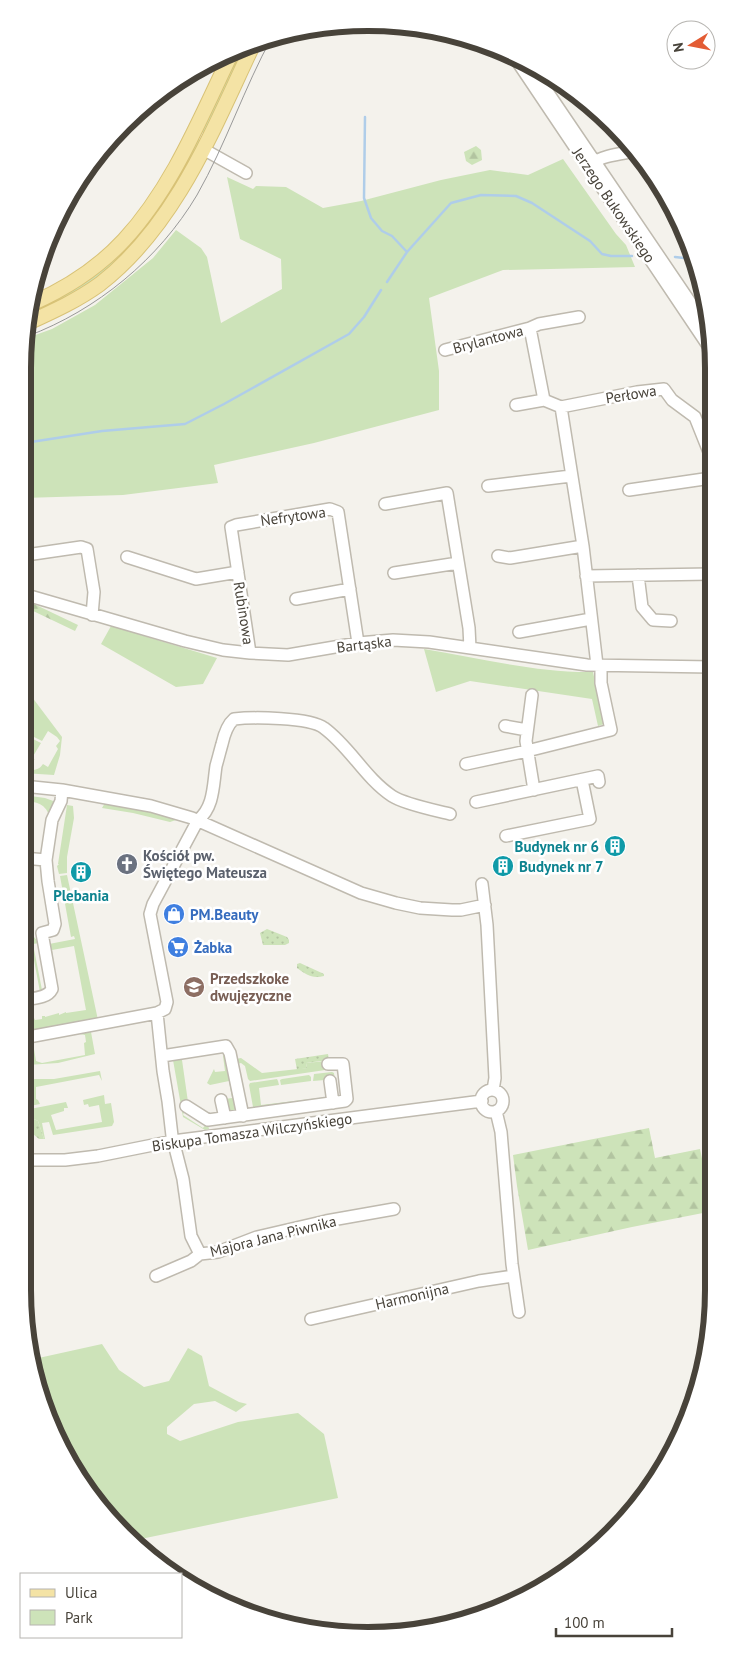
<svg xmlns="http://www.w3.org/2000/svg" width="736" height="1658" viewBox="0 0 736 1658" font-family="'PT Sans',sans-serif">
	<defs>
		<pattern id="forest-firs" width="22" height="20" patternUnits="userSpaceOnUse" patternTransform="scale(1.25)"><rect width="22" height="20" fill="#cde3b9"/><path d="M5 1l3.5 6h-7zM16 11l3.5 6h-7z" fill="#b2c4a0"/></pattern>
		<pattern id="park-dots" width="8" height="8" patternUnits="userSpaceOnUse" patternTransform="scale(1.25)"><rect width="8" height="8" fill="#cde3b9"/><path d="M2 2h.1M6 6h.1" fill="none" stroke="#b2c4a0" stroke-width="1.8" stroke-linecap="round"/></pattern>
	</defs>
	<rect width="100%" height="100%" fill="#f4f2ec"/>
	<path fill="#cde3b9" d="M 248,46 L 205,134 L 200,131 L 239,49 Z
		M 196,138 L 202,141 L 176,188 L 127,253 L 92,283 L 31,316 L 32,309 L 104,266 Z
		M 563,159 L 616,234 L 626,245 L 635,267 L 503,270 L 429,298 L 439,371 L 439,410 L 314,443 L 214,465 L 218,483 L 123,495 L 23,498 L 23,368 L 27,338 L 52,329 L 95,305 L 153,258 L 176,230 L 201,248 L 207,257 L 221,323 L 282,289 L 281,259 L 240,239 L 227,177 L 253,189 L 256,186 L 286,187 L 323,208 L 361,201 L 441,180 L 490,170 L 528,175 Z
		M 111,626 L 217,658 L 203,684 L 176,687 L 101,644 Z
		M 424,649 C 480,658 536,673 593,672 L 604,724 L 598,726 L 592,699 L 470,681 L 436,692 Z
		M 23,685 L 62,737 L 60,755 L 54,775 L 23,773 L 23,769 C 30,770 38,772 43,764 L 48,767 L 58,749 L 56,746 L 60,741 L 57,737 L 48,731 L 42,741 L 32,736 C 35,730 35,728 31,722 L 32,721 L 23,707 Z
		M 31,738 L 41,743 L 32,758 L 35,760 L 23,760 L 23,752 Z
		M 23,795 L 45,798 L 56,802 L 49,815 C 45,803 35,802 23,800 Z
		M 105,803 L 158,813 L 179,819 L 170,822 L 133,813 L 102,808 Z
		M 67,805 L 73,806 L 74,818 L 67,857 L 67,873 L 59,874 L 57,866 L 59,864 L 58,864 Z
		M 67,875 L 98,1020 L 23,1034 L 23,1021 L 31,1020 L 31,1018 L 34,1018 L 35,1020 L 42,1019 L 42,1016 L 45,1016 L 45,1017 L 59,1013 L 59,1015 L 66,1012 L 66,1013 L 86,1010 L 74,946 L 52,950 L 54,964 L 52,965 L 49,944 L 75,939 L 74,936 L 71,937 L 60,876 Z
		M 34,937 L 39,943 L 33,944 L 42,990 L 46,990 L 40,992 L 31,944 L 23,946 L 25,939 Z
		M 91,1032 L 95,1054 L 58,1063 L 27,1065 L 24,1046 L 25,1044 L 33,1043 L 36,1061 L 42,1063 L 85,1055 L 84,1043 L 86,1042 L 85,1035 L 80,1034 Z
		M 224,1053 L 226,1054 L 236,1108 L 233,1112 L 227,1112 L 225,1099 L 232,1098 L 229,1081 L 210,1085 L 207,1083 L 214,1069 L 215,1072 L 225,1071 L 223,1056 Z
		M 180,1058 L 182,1060 L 188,1102 L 183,1115 L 203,1128 L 206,1124 L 208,1125 L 209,1129 L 205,1130 L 183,1117 L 173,1060 Z
		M 241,1058 L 262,1073 L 307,1068 L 306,1063 L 326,1061 L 332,1069 L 250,1081 L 248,1079 L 245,1066 L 241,1063 L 237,1064 L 236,1059 Z
		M 100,1071 L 102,1081 L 99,1075 L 36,1087 L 36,1099 L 38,1100 L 40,1104 L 30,1106 L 31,1094 L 29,1076 L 32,1074 L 33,1079 L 54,1079 Z
		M 332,1072 L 334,1073 L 337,1098 L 256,1109 L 253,1107 L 249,1085 L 250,1083 L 277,1079 L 278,1081 L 279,1085 L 259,1088 L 261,1105 L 327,1097 L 325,1080 L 313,1081 L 314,1074 Z
		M 309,1075 L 311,1077 L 311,1081 L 281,1085 L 280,1080 L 282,1079 Z
		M 104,1095 L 105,1104 L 111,1103 L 114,1122 L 112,1126 L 53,1135 L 49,1122 L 42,1123 L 45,1139 L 44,1139 L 38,1121 L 32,1118 L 30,1109 L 66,1102 L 68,1108 L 64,1108 L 64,1111 L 51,1115 L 56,1130 L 102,1122 L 99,1105 L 89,1107 L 88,1104 L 84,1105 L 83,1100 Z
		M 102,1344 L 119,1370 L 144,1387 L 169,1381 L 188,1348 L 202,1356 L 209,1386 L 239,1402 L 247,1404 L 236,1412 L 215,1401 L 194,1404 L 167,1427 L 167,1434 L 180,1441 L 238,1422 L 298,1413 L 324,1434 L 338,1498 L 136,1540 L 108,1518 L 69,1462 L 41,1401 L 34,1359 Z"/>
	<path fill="url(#forest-firs)" d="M 476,146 L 481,150 L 482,160 L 472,165 L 466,161 L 464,152 Z
		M 34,604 L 78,625 L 75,631 L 31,610 Z
		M 649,1128 L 655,1158 L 700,1149 L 713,1211 L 632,1227 L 528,1250 L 517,1186 L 513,1155 Z"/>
	<path fill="url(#park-dots)" d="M 267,929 L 287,937 L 289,940 L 289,943 L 285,945 L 263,945 L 260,933 Z
		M 300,963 L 324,974 L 324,976 C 312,979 307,975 297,968 L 297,964 Z
		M 328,1054 L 329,1060 L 306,1063 L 307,1068 L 297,1070 L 295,1059 Z
		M 29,1118 L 32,1118 L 38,1121 L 44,1139 L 39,1139 L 33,1134 Z"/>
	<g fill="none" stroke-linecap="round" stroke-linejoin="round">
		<path stroke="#afcde9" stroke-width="2.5" d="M 365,117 L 364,198 L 371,218 L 382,231 L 392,236 L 407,252
			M 675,257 L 684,258 L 694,263
			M 387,282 L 407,252 L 451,203 L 481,195 L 516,196 L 532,203 L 590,241 L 602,254 L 611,256 L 632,256
			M 23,442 L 31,442 L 102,431 L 185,424 L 224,404 L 349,334 L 364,317 L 381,290"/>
		<g stroke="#bfbaaf" stroke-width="14">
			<path id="minor" d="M 517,61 L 711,350
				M 532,69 L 711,333
				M 203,149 L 246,173
				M 591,164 C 603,155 621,154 636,151
				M 530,328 L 544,400
				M 445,350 L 530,328 L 539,324 L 579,317
				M 516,405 L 544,400 L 561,407 L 637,392 L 664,389 L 672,400 L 695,417 L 711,457
				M 561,407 L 583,546 L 597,665
				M 488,486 L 571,476
				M 629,490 L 711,478
				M 385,504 L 447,493 L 469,628 L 470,648
				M 33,554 L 81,547 L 87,549 L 94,592 L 92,615
				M 498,556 L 510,558 L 583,546
				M 127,557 L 196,579 L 238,572
				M 394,573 L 458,563
				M 638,575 L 642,607 L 653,620 L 671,621
				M 586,576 L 711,574
				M 23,594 L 185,641 L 223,650 L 250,653 L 288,655 L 358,643 L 393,640 L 429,642 L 587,665 L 712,667
				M 296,599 L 350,589
				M 519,632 L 591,619
				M 250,653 L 231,527 L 236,525 L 330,509 L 338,512 L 358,643
				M 532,695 L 526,741 L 534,790
				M 505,726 L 527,730
				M 466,764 L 527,751 L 611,730 L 601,683 L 601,666
				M 23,786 L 62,790 L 151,806 L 192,818 L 361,893 L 396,903 L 420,908 L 452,910 L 461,910 L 485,905
				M 476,802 L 598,776 L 599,782
				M 506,836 L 590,819 L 582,780
				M 23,858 L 46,860
				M 482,884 L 487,925 L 495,1078 L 493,1090
				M 23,1000 C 32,998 47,999 52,989 L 42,933 L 53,930 L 55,924 L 48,881 L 46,860 L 52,820 L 61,801 L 62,790
				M 157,1013 L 163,1071 L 168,1101 L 172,1136 L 183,1179 L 191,1236 L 200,1254
				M 23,1038 L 157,1013 L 165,1009 L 167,1002 L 150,914 L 153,904 L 198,820 C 214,807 213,786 216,766 C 218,759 220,751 222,744 C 224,735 227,725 234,719 C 252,717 310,717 324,728 C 350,747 365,778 392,796 C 404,804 434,810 450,814
				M 162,1056 L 226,1046 L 230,1053 L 243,1116
				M 330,1081 L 333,1103
				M481 1101a11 11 0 1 1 22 0a11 11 0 1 1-22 0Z
				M 221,1100 L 225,1118
				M 186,1106 L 208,1120 L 345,1101 L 347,1099 L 343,1064 L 328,1064
				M 496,1111 L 501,1132 L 512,1264 L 519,1312
				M 23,1160 L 65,1160 L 98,1156 L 173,1141 L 482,1101
				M 156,1276 L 191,1261 L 200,1254 L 218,1252 L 257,1237 L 326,1221 L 394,1209
				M 311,1319 L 479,1281 L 513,1276"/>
		</g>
		<g stroke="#d8c276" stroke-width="16">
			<path id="major" d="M 33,303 C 67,288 99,267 124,240 C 173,187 201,116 232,52
				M 30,322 C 54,311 78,300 100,284 C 177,224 213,129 254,43"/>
		</g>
		<use href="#minor" stroke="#fff" stroke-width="11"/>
		<use href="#major" stroke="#f4e3a5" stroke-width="14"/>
		<path stroke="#999" stroke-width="1" d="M 28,336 C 97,310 159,259 197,195 C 226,144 244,88 272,37"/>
	</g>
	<defs>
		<g id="building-disc" transform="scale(1.125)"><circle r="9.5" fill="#0f9aa8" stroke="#fff"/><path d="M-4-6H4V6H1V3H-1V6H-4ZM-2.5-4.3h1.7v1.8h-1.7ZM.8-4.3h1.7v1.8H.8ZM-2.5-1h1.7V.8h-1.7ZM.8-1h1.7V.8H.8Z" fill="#fff"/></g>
		<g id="church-disc" transform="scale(1.125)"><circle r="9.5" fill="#6b7280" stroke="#fff"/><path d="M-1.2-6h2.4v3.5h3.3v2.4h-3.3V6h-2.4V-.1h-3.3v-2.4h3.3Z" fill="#fff"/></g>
		<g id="shop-disc" transform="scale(1.125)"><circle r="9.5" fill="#3f7fe0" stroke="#fff"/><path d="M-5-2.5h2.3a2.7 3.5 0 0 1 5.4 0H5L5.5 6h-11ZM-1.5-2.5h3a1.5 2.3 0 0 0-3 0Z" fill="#fff"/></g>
		<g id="supermarket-disc" transform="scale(1.125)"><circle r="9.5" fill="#3f7fe0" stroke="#fff"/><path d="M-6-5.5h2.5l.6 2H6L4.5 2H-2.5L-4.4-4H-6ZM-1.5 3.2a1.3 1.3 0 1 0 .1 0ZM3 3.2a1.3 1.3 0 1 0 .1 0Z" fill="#fff"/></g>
		<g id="school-disc" transform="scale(1.125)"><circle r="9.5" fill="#8d6e63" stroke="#fff"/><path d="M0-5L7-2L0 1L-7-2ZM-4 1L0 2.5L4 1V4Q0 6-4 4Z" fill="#fff"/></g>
	</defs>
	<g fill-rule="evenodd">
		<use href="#building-disc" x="615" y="846"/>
		<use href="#church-disc" x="127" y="864"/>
		<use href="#building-disc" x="503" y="866"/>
		<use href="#building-disc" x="81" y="872"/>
		<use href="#shop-disc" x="174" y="914"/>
		<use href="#supermarket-disc" x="178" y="947"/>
		<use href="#school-disc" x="194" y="987"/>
	</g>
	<g text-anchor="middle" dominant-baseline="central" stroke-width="5" stroke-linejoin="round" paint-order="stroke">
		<g font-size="15" fill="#48433a" stroke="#fff">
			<text transform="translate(614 205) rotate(56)">Jerzego Bukowskiego</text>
			<text transform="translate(488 339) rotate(-15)">Brylantowa</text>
			<text transform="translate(631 394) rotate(-9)">Perłowa</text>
			<text transform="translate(293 516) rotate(-8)">Nefrytowa</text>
			<text transform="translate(244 613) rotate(81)">Rubinowa</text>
			<text transform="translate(364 644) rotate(-7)">Bartąska</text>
			<text transform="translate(252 1132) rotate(-8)">Biskupa Tomasza Wilczyńskiego</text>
			<text transform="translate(273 1236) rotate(-14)">Majora Jana Piwnika</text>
			<text transform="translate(412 1296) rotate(-13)">Harmonijna</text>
		</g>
		<g font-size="15" font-weight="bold" fill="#0d838f" stroke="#fff" text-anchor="end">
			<text x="599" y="846">Budynek nr 6</text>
			<text x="519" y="866" text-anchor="start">Budynek nr 7</text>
			<text x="81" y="895" text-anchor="middle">Plebania</text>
		</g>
		<g font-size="15" font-weight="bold" fill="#5b616d" stroke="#fff" text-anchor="start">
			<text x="143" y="855">Kościół pw.<tspan x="143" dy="17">Świętego Mateusza</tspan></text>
		</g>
		<g font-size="15" font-weight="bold" fill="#366cbe" stroke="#fff" text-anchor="start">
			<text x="190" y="914">PM.Beauty</text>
			<text x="194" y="947">Żabka</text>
		</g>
		<g font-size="15" font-weight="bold" fill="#785e54" stroke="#fff" text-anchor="start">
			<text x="210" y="978">Przedszkoke<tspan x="210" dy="17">dwujęzyczne</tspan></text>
		</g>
	</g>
	<path d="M0 0H736V1658H0ZM368 31H368A337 337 0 0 1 705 368V1290A337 337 0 0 1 368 1627H368A337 337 0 0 1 31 1290V368A337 337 0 0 1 368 31Z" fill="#fff" fill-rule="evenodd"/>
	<path fill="none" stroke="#48433a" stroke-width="6" d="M368 31H368A337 337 0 0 1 705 368V1290A337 337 0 0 1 368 1627H368A337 337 0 0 1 31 1290V368A337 337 0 0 1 368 31Z"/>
	<rect x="20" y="1573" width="162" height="65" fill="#ffffff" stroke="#b6b4b0"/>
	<rect x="30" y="1589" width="25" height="8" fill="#f4e3a5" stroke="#b6b4b0"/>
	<text x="65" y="1598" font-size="15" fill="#48433a">Ulica</text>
	<rect x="30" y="1610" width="25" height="15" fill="#cde3b9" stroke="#b6b4b0"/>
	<text x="65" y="1623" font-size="15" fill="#48433a">Park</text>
	<g transform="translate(691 45) rotate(260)"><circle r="24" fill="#ffffff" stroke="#b6b4b0"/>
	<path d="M0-4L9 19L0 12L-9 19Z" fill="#e35c34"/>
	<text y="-8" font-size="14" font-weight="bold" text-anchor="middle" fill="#48433a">N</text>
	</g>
	<path d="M556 1628v8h116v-8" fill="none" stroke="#48433a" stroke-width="2.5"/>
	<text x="564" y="1628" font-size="15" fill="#48433a" stroke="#ffffff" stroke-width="4" paint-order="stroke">100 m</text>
</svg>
